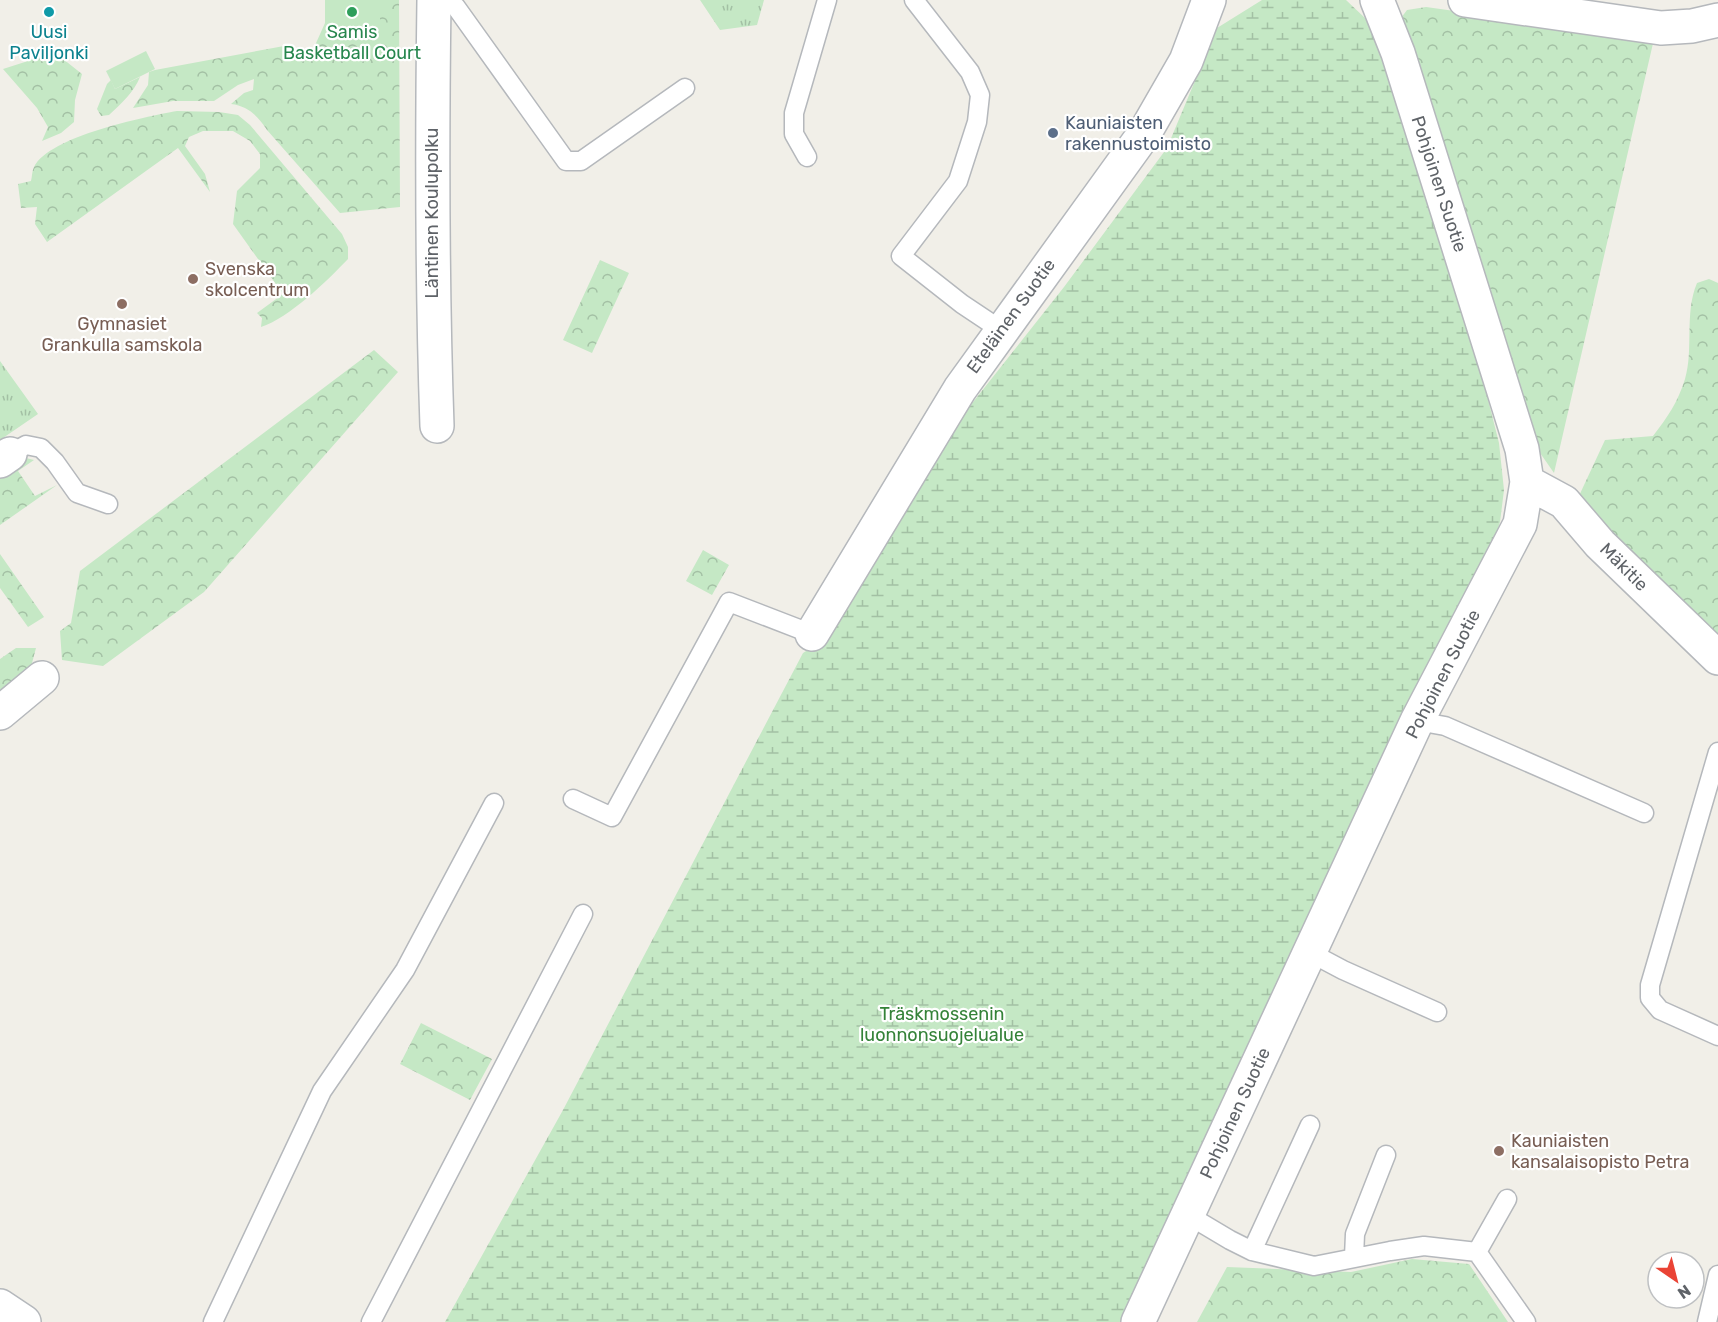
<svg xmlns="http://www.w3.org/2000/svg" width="1718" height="1322" viewBox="0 0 1718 1322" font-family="Rubik,sans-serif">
	<defs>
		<pattern id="grass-tufts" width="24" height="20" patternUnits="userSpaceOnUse" patternTransform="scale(1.5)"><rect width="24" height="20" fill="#c5e8c5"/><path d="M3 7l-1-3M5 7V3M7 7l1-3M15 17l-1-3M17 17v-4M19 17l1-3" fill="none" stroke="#a3c0a4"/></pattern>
		<pattern id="forest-crowns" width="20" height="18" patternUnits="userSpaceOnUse" patternTransform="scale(1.5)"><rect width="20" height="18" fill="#c5e8c5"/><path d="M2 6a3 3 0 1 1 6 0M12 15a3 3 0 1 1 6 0" fill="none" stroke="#a3c0a4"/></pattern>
		<pattern id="wetland-marsh" width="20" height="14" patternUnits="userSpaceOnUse" patternTransform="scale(1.5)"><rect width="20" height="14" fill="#c5e8c5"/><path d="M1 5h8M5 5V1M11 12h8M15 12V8" fill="none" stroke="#a3c0a4"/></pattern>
	</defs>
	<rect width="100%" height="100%" fill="#f1efe8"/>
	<path fill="url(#grass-tufts)" d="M 700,0 L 764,0 L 757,25 L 720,30 Z
		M 0,361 L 38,414 L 0,440 Z"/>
	<path fill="url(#forest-crowns)" d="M 380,0 L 399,0 L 400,207 L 340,213 L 267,130 C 258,116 248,106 231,104 L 244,93 L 253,90 L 254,79 L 238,85 L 214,101 L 173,101 L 133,108 L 148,85 L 149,72 L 155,70 L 284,46 L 308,61 L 325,23 L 380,23 Z
		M 1426,7 L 1654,39 L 1554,473 L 1538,450 L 1401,18 L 1407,10 Z
		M 53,51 L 82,74 L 75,100 L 74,122 L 61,133 L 42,141 L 48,127 L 37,108 L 3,69 L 28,61 L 43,52 Z
		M 140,77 C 134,92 121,104 109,115 L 101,116 L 97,109 L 107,84 L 111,80 L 115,89 Z
		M 177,111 L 219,112 L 238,115 L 250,125 L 342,234 L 348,247 L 348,259 C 327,281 289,318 261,327 L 262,318 L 257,313 L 283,294 L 233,224 L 237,191 L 260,168 L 260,154 L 250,141 L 233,131 L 203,131 L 189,137 L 185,146 L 205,174 L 210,192 L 178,148 L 47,242 L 35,224 L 37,207 L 21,208 L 18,184 L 31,181 C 32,177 32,171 34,167 C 50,136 144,117 177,111 Z
		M 600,260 L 629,273 L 592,353 L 563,340 Z
		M 1709,279 L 1718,283 L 1718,635 L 1665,590 L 1578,498 L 1605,440 L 1653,436 C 1667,418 1678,402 1685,379 C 1694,349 1684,314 1697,283 Z
		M 374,350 L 398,372 L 204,592 L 103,666 L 62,660 L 60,631 L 71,623 L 80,571 Z
		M 26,458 L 34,460 L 18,471 L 35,496 L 57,485 L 0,525 L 0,470 L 14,460 Z
		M 703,550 L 729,565 L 712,595 L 686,581 Z
		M 0,554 L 44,617 L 28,627 L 0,588 Z
		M 16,648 L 36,648 L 27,682 L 0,704 L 0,659 Z
		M 421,1023 L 492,1059 L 470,1100 L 400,1064 Z
		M 1412,1259 L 1469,1264 L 1508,1322 L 1197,1322 L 1227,1267 L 1351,1272 Z"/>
	<path fill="url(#wetland-marsh)" d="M 1262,0 L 1346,0 L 1365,18 L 1382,54 L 1476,352 L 1499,443 L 1504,490 L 1500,522 L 1495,539 L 1127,1322 L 445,1322 L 563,1110 L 803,653 L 825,639 L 947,435 L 1064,287 L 1167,148 L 1217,28 Z"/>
	<path fill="#c5e8c5" d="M 325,0 L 380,0 L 380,24 L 325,23 Z
		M 146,51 L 155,69 L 115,89 L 106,71 Z"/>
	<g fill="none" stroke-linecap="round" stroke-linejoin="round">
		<g stroke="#b5b8bc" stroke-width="21">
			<path id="lane" d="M 444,0 L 456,7 L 566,161 L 581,161 L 685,88
				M 914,0 L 970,72 L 980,95 L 977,122 L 958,181 L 901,256 L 962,304 L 1001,330
				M 807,157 L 794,134 L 794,113 L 827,0
				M 10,454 L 26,445 L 41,448 L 55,462 L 77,493 L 108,504
				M 1417,721 L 1445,726 L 1644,813
				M 1718,752 L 1650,985 L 1650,998 L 1660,1010 L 1718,1036
				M 573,799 L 612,817 L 729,602 L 812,634
				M 1309,952 L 1343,970 L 1437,1012
				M 1188,1215 L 1230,1240 L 1252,1251 L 1314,1266 L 1390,1251 L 1424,1246 L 1477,1252 L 1526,1322
				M 1252,1251 L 1310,1125
				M 1477,1252 L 1507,1199
				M 1354,1257 L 1355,1234 L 1386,1155
				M 213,1322 L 322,1091 L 405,970 L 494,803
				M 371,1322 L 583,914
				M 1707,1322 L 1718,1275"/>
		</g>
		<g stroke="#b5b8bc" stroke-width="36">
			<path id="street" d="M 434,0 C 432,142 432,284 437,426
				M 1465,0 L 1661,28 L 1692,26 L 1718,20
				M 0,461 L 10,454
				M 1527,482 L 1564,502 L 1600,544 L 1718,658
				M 812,634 L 960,389 L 1144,134 L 1186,61 L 1209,0
				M 0,713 L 42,678
				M 0,1306 L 24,1322
				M 1138,1322 L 1417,721 L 1520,524 L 1527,482 L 1522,449 L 1398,53 L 1377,0"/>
		</g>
		<use href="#lane" stroke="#fff" stroke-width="18"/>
		<use href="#street" stroke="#fff" stroke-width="33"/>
	</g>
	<circle fill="#0f9aa8" stroke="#fff" stroke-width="2" cx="49" cy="12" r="6"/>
	<circle fill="#2e9e5b" stroke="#fff" stroke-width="2" cx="352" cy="12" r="6"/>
	<circle fill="#5c6f8a" stroke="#fff" stroke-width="2" cx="1053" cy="133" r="6"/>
	<g fill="#8d6e63" stroke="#fff" stroke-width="2">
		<circle cx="193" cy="279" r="6"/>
		<circle cx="122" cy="304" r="6"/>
		<circle cx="1499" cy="1151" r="6"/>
	</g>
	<g text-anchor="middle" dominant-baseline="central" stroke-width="4.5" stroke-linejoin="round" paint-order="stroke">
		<g font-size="18" fill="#0d838f" stroke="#fff">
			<text x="49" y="32">Uusi<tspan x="49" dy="21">Paviljonki</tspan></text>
		</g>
		<g font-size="18" fill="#27864d" stroke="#fff">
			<text x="352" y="32">Samis<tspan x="352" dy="21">Basketball Court</tspan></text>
		</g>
		<g font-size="18" fill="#4e5e75" stroke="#fff" text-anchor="start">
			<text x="1065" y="123">Kauniaisten<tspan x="1065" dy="21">rakennustoimisto</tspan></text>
		</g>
		<g font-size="18" fill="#5f6368" stroke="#fff">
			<text transform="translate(1439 184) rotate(72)">Pohjoinen Suotie</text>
			<text transform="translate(432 213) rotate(-90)">Läntinen Koulupolku</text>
			<text transform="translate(1011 316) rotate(-54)">Eteläinen Suotie</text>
			<text transform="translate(1624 567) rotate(45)">Mäkitie</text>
			<text transform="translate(1443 674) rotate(-63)">Pohjoinen Suotie</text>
			<text transform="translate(1235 1113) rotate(-65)">Pohjoinen Suotie</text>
		</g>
		<g font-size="18" fill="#785e54" stroke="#fff" text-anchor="start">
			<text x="205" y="269">Svenska<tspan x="205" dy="21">skolcentrum</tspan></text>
			<text x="122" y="324" text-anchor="middle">Gymnasiet<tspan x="122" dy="21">Grankulla samskola</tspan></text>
			<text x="1511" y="1141">Kauniaisten<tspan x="1511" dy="21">kansalaisopisto Petra</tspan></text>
		</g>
		<g font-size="18" fill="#348238" stroke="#fff">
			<text x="942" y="1014">Träskmossenin<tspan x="942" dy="21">luonnonsuojelualue</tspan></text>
		</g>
	</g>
	<g transform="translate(1676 1280) rotate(145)"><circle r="28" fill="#ffffff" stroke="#bfc1c3" stroke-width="1.5"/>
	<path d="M0-4.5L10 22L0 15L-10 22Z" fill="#ea4335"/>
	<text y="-9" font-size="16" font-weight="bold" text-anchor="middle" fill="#5f6368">N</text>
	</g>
</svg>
